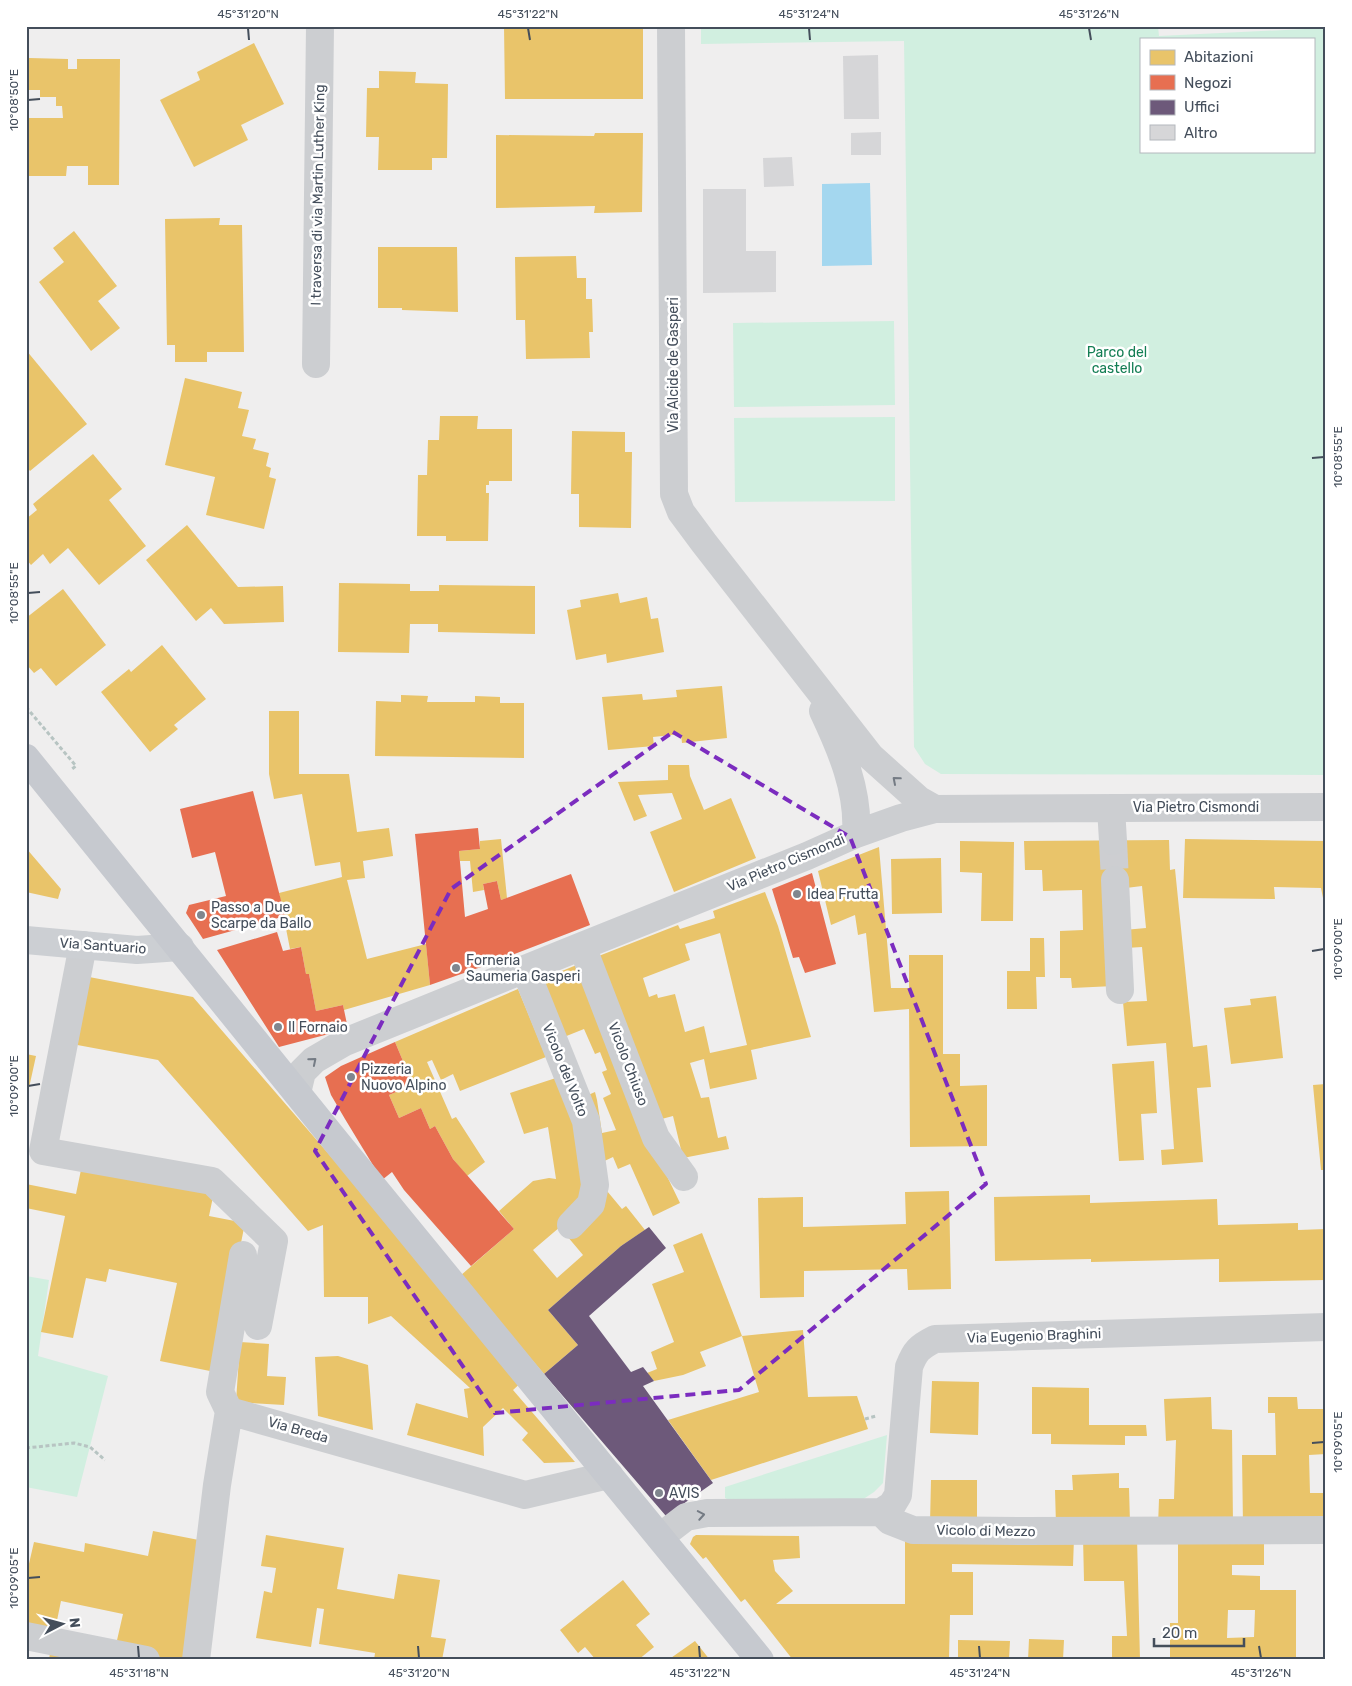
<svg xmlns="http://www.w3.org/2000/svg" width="1352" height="1686" viewBox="0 0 1352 1686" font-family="Rubik,sans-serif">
	<rect width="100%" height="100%" fill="#efeeee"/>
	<path fill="#d1efe0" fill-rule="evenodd" d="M 701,26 L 1158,26 L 1159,36 L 1326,28 L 1326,775 L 941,774 L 925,764 L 914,747 L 904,41 L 701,44 ZM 1141,39 L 1313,39 L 1313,151 L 1141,151 Z
		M 894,321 L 895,405 L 734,407 L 733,323 Z
		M 895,417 L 895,501 L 735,502 L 734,418 Z
		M 26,1276 L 49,1280 L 38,1356 L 108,1376 L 77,1497 L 26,1487 Z
		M 887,1435 L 883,1483 L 874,1492 L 862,1500 L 736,1504 L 725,1498 L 725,1487 Z"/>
	<path fill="#a4d7ef" d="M 870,183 L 872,265 L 822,266 L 822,184 Z"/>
	<path fill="#e9c46a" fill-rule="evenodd" d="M 504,26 L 559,26 L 559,28 L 593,28 L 593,26 L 643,26 L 643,99 L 505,99 Z
		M 254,43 L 284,104 L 241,125 L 248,140 L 194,167 L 160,100 L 200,80 L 197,72 Z
		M 29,58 L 68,59 L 68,69 L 77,69 L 77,59 L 120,59 L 119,185 L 88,185 L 88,166 L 67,166 L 66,176 L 26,176 L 26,118 L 63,118 L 62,106 L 56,106 L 56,97 L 40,97 L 40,90 L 29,90 Z
		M 379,71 L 416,72 L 415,83 L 448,84 L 447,158 L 432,158 L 432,170 L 378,170 L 379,137 L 366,137 L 367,88 L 379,88 Z
		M 595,133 L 643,133 L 642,212 L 594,213 L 595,206 L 496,208 L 496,135 L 594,136 Z
		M 220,218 L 219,225 L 242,225 L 244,352 L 207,352 L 207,362 L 175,362 L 175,345 L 167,345 L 165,219 Z
		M 74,231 L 117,286 L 98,301 L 120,328 L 91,351 L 39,282 L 64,262 L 53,248 Z
		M 378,247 L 457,247 L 458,312 L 402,310 L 402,308 L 378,308 Z
		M 576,256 L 577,278 L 586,278 L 586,299 L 592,299 L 593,332 L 589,332 L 590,358 L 526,359 L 525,320 L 516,320 L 515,257 Z
		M 26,350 L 87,424 L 30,471 L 26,466 Z
		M 185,378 L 242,392 L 238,408 L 249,410 L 242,436 L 256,439 L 253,449 L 269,453 L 266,466 L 271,468 L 269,477 L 276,479 L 264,529 L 206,515 L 215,477 L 165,465 Z
		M 440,416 L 478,416 L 477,429 L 512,429 L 512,481 L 489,481 L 489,485 L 486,485 L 486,493 L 489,493 L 488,541 L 446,541 L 446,536 L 417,536 L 418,475 L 427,475 L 428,440 L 439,440 Z
		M 572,431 L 625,432 L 625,452 L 632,452 L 631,528 L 579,527 L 579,494 L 571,494 Z
		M 93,454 L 122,489 L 109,500 L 146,546 L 99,585 L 68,548 L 50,564 L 43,554 L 31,565 L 26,559 L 26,519 L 37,510 L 33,504 Z
		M 187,525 L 238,587 L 283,586 L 284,622 L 224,624 L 211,608 L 196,621 L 146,560 Z
		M 339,583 L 410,584 L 410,591 L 439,591 L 439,585 L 535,586 L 535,634 L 438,632 L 438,624 L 410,624 L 409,653 L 338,652 Z
		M 63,589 L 106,645 L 56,686 L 41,668 L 34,673 L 26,664 L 26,618 Z
		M 618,593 L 620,603 L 647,597 L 651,619 L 658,618 L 664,652 L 607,663 L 606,654 L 576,660 L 567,610 L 581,607 L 580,600 Z
		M 162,645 L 206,699 L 174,725 L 178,729 L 150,752 L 101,692 L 129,669 L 131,672 Z
		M 722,686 L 727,738 L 682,743 L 681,734 L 653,737 L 654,746 L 608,750 L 602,697 L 642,694 L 643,700 L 677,697 L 676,690 Z
		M 401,695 L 428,696 L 427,702 L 475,702 L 475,696 L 500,697 L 500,703 L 524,703 L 524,758 L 375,756 L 376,701 L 401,702 Z
		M 269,711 L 299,711 L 299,774 L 349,774 L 357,832 L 389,828 L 393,856 L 363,861 L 365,878 L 347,880 L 367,959 L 426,944 L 430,985 L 344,1010 L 343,1005 L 316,1011 L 309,974 L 306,974 L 301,947 L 290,949 L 279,893 L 342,877 L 340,862 L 315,866 L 302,794 L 274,799 L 269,774 Z
		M 668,765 L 689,765 L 690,776 L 704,810 L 731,798 L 756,858 L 674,892 L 650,832 L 682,819 L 672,793 L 638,795 L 647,816 L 634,821 L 618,782 L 668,780 Z
		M 501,839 L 507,898 L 501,900 L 497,881 L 483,884 L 484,890 L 473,892 L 470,861 L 460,861 L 459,851 L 480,849 L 480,841 Z
		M 1185,839 L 1326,841 L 1326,913 L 1321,888 L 1274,887 L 1275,899 L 1183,898 Z
		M 1169,840 L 1170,870 L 1175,869 L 1193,1047 L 1207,1045 L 1211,1087 L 1197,1088 L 1203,1162 L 1162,1165 L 1161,1150 L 1174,1149 L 1166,1043 L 1127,1046 L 1123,1002 L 1147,1001 L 1142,947 L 1126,948 L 1124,930 L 1146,928 L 1142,886 L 1126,888 L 1114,986 L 1072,988 L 1071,978 L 1060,978 L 1060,931 L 1083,930 L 1082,890 L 1043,891 L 1042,870 L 1025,870 L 1024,841 Z
		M 960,841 L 1014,842 L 1013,921 L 981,921 L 982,873 L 960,872 Z
		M 879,847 L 891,988 L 909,988 L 909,955 L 943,955 L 943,1054 L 960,1054 L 960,1086 L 987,1085 L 987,1146 L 910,1147 L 909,1009 L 874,1012 L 866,933 L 858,935 L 855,915 L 831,925 L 818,871 Z
		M 26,848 L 61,889 L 58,899 L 26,892 Z
		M 941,858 L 942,913 L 892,914 L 891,859 Z
		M 765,892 L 778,926 L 811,1037 L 751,1050 L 757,1079 L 710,1089 L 704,1059 L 690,1063 L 701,1098 L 709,1097 L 718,1138 L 726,1136 L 729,1149 L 683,1158 L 673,1116 L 654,1121 L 591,959 L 678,925 L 680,929 L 715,918 L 713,911 ZM 720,933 L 747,1045 L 710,1053 L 704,1026 L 685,1032 L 675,994 L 658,998 L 657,994 L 649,997 L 643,978 L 690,960 L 685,944 Z
		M 1030,938 L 1044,938 L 1045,977 L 1036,977 L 1037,1009 L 1007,1009 L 1007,971 L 1030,971 Z
		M 579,964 L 664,1170 L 680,1203 L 653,1216 L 630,1164 L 618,1169 L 613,1157 L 598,1164 L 586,1096 L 595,1092 L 597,1100 L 602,1133 L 616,1130 L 603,1098 L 611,1094 L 602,1072 L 607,1070 L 600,1052 L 595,1054 L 584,1029 L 564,1037 L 540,980 Z
		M 84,976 L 193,997 L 524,1380 L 513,1390 L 575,1462 L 544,1463 L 522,1440 L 528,1433 L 503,1408 L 483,1427 L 484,1456 L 407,1435 L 416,1403 L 468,1418 L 464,1389 L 470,1388 L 391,1316 L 368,1324 L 368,1297 L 324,1297 L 323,1225 L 308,1231 L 158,1060 L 72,1044 Z
		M 518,989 L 546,1057 L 460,1091 L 453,1074 L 441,1080 L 432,1060 L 427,1062 L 452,1119 L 456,1117 L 485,1162 L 467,1176 L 453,1159 L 435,1126 L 430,1129 L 421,1108 L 399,1118 L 389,1095 L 413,1085 L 395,1042 Z
		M 1276,996 L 1283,1058 L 1231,1064 L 1224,1008 L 1251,1005 L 1250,999 Z
		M 26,1054 L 36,1056 L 27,1097 L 26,1097 Z
		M 1154,1061 L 1157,1113 L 1141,1114 L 1144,1160 L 1119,1161 L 1112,1064 Z
		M 562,1076 L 589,1178 L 567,1221 L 533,1250 L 557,1278 L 583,1255 L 567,1236 L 602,1185 L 622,1209 L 626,1206 L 645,1230 L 621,1246 L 548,1310 L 578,1345 L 544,1374 L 460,1276 L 514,1229 L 499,1211 L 533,1181 L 549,1178 L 556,1179 L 548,1127 L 524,1134 L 510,1093 Z
		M 1326,1084 L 1326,1170 L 1321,1170 L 1313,1085 Z
		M 82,1165 L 214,1192 L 209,1216 L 245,1223 L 215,1372 L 160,1361 L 177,1283 L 109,1269 L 106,1282 L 86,1278 L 73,1338 L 41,1332 L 65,1216 L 26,1208 L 26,1184 L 76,1194 Z
		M 949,1191 L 951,1289 L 908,1290 L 907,1269 L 804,1271 L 804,1297 L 760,1298 L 758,1198 L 803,1197 L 803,1227 L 906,1224 L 905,1192 Z
		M 1090,1195 L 1090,1203 L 1217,1199 L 1218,1225 L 1298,1223 L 1298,1230 L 1326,1229 L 1326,1280 L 1219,1282 L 1219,1259 L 1091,1262 L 1091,1259 L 995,1261 L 994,1197 Z
		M 702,1233 L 742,1336 L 700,1352 L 706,1366 L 683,1375 L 654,1381 L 647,1373 L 657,1369 L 651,1352 L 674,1342 L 652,1284 L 684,1272 L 673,1245 Z
		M 803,1330 L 808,1397 L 857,1396 L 868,1429 L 711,1480 L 668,1420 L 759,1392 L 742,1336 Z
		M 240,1342 L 269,1344 L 267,1376 L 286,1377 L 284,1405 L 236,1402 Z
		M 338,1356 L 368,1365 L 373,1430 L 318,1416 L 315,1357 Z
		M 932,1381 L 979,1382 L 978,1435 L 930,1433 Z
		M 1032,1387 L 1089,1388 L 1089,1425 L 1146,1425 L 1147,1436 L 1125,1436 L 1125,1445 L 1051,1444 L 1051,1434 L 1032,1434 Z
		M 1211,1397 L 1212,1429 L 1232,1430 L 1233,1526 L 1158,1526 L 1159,1499 L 1174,1499 L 1176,1440 L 1166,1441 L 1164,1399 Z
		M 1268,1397 L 1297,1397 L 1298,1409 L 1326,1409 L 1326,1454 L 1309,1455 L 1310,1493 L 1326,1493 L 1326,1525 L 1243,1526 L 1242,1455 L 1276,1455 L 1275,1413 L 1268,1413 Z
		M 1119,1473 L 1119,1488 L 1129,1488 L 1130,1523 L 1056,1525 L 1055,1490 L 1073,1490 L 1072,1475 Z
		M 931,1480 L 977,1480 L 977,1525 L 930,1524 Z
		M 153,1531 L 209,1542 L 184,1660 L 176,1660 L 115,1649 L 123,1614 L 61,1601 L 54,1635 L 26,1630 L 26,1568 L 28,1568 L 34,1542 L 84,1552 L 85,1543 L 148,1556 Z
		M 266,1535 L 344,1548 L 337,1589 L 394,1599 L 398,1574 L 440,1580 L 431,1637 L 446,1639 L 442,1660 L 374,1660 L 375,1653 L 319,1644 L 324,1609 L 317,1608 L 311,1647 L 256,1638 L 264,1591 L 272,1593 L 276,1568 L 261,1566 Z
		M 696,1535 L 799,1536 L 800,1558 L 773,1560 L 775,1571 L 793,1591 L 776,1604 L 905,1604 L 905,1538 L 1074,1538 L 1073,1566 L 952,1564 L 952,1572 L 973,1572 L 973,1615 L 950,1615 L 949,1658 L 958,1658 L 958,1640 L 1010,1641 L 1009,1659 L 793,1660 L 745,1599 L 741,1602 L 706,1557 L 703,1559 L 690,1544 L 693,1537 Z
		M 1178,1536 L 1264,1537 L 1264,1565 L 1232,1565 L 1232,1575 L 1260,1576 L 1260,1590 L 1296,1590 L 1296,1660 L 1170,1660 L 1170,1623 L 1178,1623 ZM 1228,1610 L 1255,1610 L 1254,1637 L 1227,1638 Z
		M 1083,1537 L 1137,1537 L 1140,1660 L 1112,1660 L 1112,1636 L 1127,1636 L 1124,1581 L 1084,1581 Z
		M 623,1580 L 650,1614 L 636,1625 L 654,1647 L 638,1660 L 596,1660 L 585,1647 L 578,1653 L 560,1630 Z
		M 1029,1639 L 1064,1640 L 1063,1660 L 1028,1660 Z
		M 695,1641 L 710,1660 L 668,1660 Z
		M 50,1653 L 84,1660 L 49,1660 Z"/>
	<path fill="#e76f51" d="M 253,791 L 285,916 L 203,939 L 186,913 L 189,905 L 226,896 L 215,852 L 192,858 L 180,809 Z
		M 478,828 L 480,849 L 459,851 L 465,917 L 488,909 L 483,884 L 497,881 L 501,900 L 571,874 L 590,925 L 481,967 L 430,985 L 415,834 Z
		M 812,873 L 836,964 L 805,973 L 799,957 L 793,958 L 772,889 Z
		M 277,932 L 283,951 L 301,947 L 306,974 L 309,974 L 316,1011 L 343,1005 L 348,1029 L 279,1047 L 217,950 Z
		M 395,1042 L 413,1085 L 389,1095 L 399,1118 L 421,1108 L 430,1129 L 435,1126 L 453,1159 L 514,1229 L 471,1266 L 404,1190 L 392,1172 L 382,1180 L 345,1119 L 331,1095 L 325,1077 L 341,1066 Z"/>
	<path fill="#6d597a" d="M 649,1227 L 666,1248 L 589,1316 L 631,1372 L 643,1367 L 654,1381 L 643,1386 L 713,1483 L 666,1516 L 544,1374 L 578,1345 L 548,1310 L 621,1246 Z"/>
	<path fill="#d6d6d8" d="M 878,55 L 879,119 L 844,119 L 843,56 Z
		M 881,132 L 881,155 L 851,155 L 851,133 Z
		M 792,157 L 794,186 L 764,187 L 763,158 Z
		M 703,189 L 746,189 L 746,251 L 776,251 L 776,292 L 703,293 Z"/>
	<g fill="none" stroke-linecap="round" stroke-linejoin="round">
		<path stroke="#cdced1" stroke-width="28" stroke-dasharray="28 14" stroke-linecap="butt" d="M 1113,841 L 1115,880"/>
		<path stroke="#b7c4c2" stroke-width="3" stroke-dasharray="4 2.5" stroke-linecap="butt" d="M 26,707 L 76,766 L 72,769
			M 865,1419 L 876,1416
			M 26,1448 L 74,1443 L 90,1447 L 105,1460"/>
		<path stroke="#ccced1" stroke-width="28" d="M 671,26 L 674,494 L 681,512 L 704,543 L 871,757 L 919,800 L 935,809
			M 316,364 L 320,26
			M 823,711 C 841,749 859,791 856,834
			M 1111,808 L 1113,841
			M 1115,880 L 1120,990
			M 83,945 L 43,1151 L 212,1181 L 274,1241 L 258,1326
			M 582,946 L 656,1138 L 684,1177
			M 525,969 L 586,1121 L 595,1185 L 591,1204 L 571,1225
			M 297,1093 L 302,1072 L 314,1060 L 345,1042 L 582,946 L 807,856 L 856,834 L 901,818 L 935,809 L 1326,807
			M 229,1411 L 220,1392 L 243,1255
			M 881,1512 L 892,1505 L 898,1495 L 909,1367 C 915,1351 919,1347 935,1339 L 1326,1327
			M 660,1537 L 686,1517 L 707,1513 L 881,1512 L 890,1521 L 913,1530 L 1026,1531 L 1326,1530
			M 26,1636 L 146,1660
			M 196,1660 L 217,1485 L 229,1411 L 525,1495 L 609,1475"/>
		<path stroke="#cccfd3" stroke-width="28" d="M 26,940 L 137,950 L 180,947"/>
		<path stroke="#c6c9cf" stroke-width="28" d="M 26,758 L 338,1144 L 760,1660"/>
	</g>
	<defs><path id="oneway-chevron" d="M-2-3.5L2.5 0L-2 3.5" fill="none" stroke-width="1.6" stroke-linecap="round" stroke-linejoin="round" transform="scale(1.25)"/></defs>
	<g stroke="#747b84">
		<use href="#oneway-chevron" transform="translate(896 780) rotate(-139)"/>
		<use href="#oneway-chevron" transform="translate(313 1061) rotate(-40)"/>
		<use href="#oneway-chevron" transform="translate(701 1515) rotate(-10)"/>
	</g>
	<path fill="none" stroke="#7b2cbf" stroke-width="4" stroke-dasharray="10 6" stroke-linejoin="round" d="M 673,732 L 850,837 L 986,1184 L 739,1390 L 495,1413 L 315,1151 L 451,889 Z"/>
	<path fill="none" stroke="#444e5b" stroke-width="2" d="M 248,28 L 249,40M 528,28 L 530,40M 809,28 L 810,40M 1089,28 L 1091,40M 28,100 L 40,99M 1312,458 L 1324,457M 28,593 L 40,592M 1312,951 L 1324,949M 28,1086 L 40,1084M 1312,1443 L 1324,1442M 28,1578 L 40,1577M 138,1646 L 139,1658M 418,1646 L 419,1658M 699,1646 L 700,1658M 979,1646 L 980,1658M 1259,1646 L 1261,1658"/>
	<g fill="#80868e" stroke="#fff" stroke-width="2">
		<circle cx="797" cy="894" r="5"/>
		<circle cx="201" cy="915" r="5"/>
		<circle cx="456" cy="968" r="5"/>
		<circle cx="278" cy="1027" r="5"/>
		<circle cx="351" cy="1077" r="5"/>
		<circle cx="659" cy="1493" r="5"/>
	</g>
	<g text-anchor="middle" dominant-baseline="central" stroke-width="5" stroke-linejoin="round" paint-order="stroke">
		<g font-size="14" fill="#444e5b" stroke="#fff">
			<text transform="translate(318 195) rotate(-89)">I traversa di via Martin Luther King</text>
			<text transform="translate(673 365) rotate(-90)">Via Alcide de Gasperi</text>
			<text x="1196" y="807">Via Pietro Cismondi</text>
			<text transform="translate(786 863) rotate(-23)">Via Pietro Cismondi</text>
			<text transform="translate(103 946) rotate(4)">Via Santuario</text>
			<text transform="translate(628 1064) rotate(69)">Vicolo Chiuso</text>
			<text transform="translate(565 1070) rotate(68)">Vicolo del Volto</text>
			<text transform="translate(1034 1336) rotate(-2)">Via Eugenio Braghini</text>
			<text transform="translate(298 1430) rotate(16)">Via Breda</text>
			<text transform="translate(986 1531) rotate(1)">Vicolo di Mezzo</text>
		</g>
		<g font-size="14" fill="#137e54" stroke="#fff">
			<text x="1117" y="352">Parco del<tspan x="1117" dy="16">castello</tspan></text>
		</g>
		<g font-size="14" fill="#444e5b" stroke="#fff" text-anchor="start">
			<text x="807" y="894">Idea Frutta</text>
			<text x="211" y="907">Passo a Due<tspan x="211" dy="16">Scarpe da Ballo</tspan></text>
			<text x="466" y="960">Forneria<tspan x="466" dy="16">Saumeria Gasperi</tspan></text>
			<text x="288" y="1027">Il Fornaio</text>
			<text x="361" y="1069">Pizzeria<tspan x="361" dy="16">Nuovo Alpino</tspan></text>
			<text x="669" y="1493">AVIS</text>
		</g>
	</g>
	<rect width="1352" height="1686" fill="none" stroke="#ffffff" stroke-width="55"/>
	<rect x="1140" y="38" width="175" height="115" fill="#ffffff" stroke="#b4b8bd"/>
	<rect x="1150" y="50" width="25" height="15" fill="#e9c46a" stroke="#b4b8bd"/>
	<text x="1184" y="62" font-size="15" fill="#444e5b">Abitazioni</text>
	<rect x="1150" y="75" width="25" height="15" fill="#e76f51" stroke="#b4b8bd"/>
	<text x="1184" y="88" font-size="15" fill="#444e5b">Negozi</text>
	<rect x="1150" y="100" width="25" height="15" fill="#6d597a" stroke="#b4b8bd"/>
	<text x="1184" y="112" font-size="15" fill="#444e5b">Uffici</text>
	<rect x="1150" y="125" width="25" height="15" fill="#d6d6d8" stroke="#b4b8bd"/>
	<text x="1184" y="138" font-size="15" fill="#444e5b">Altro</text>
	<g transform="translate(62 1624) rotate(84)" stroke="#ffffff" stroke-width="4" paint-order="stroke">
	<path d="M0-4L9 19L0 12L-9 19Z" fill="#444e5b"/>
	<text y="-8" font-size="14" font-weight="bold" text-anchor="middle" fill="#444e5b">N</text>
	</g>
	<path d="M1154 1638v8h90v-8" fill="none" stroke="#444e5b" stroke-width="2.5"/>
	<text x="1162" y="1638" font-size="15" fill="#444e5b" stroke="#ffffff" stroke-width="4" paint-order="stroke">20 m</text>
	<rect x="28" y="28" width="1296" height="1630" fill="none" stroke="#444e5b" stroke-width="2"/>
	<g font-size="12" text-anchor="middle" fill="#444e5b">
		<text x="248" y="18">45°31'20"N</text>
		<text x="528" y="18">45°31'22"N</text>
		<text x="809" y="18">45°31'24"N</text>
		<text x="1089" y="18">45°31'26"N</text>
		<text transform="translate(14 100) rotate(-90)" y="4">10°08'50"E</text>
		<text transform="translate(1338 457) rotate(-90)" y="4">10°08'55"E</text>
		<text transform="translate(14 593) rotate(-90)" y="4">10°08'55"E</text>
		<text transform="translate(1338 949) rotate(-90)" y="4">10°09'00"E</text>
		<text transform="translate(14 1086) rotate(-90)" y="4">10°09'00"E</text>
		<text transform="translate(1338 1442) rotate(-90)" y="4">10°09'05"E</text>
		<text transform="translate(14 1578) rotate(-90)" y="4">10°09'05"E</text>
		<text x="139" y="1677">45°31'18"N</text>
		<text x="419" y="1677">45°31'20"N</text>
		<text x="700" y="1677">45°31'22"N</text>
		<text x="980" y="1677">45°31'24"N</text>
		<text x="1261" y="1677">45°31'26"N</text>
	</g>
</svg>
